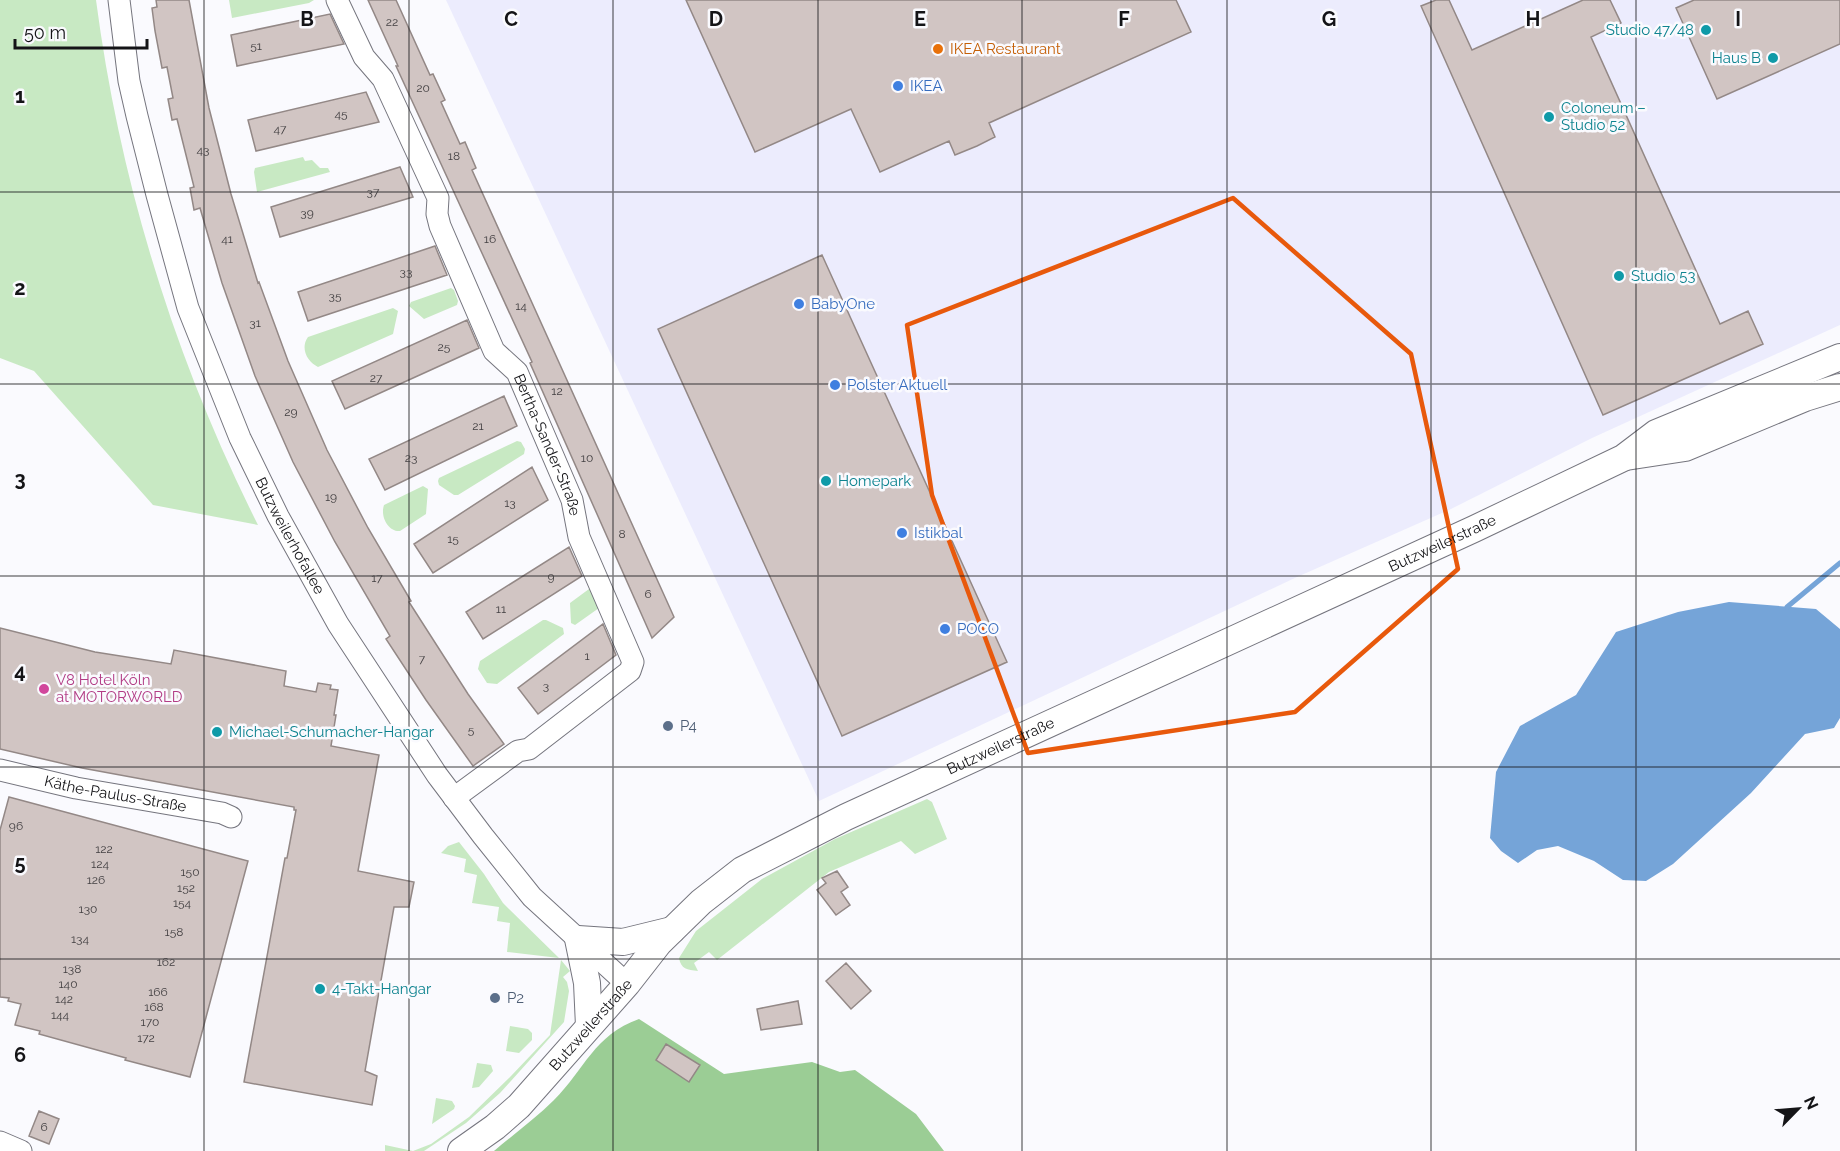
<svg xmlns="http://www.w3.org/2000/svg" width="1840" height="1151" viewBox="0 0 1840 1151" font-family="Raleway,sans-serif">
	<rect width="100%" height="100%" fill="#fafafe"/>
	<path fill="#ececfd" d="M 446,0 L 1840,0 L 1840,325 L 1592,438 L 1451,509 L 1297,577 L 819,801 Z"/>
	<path fill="#c8e9c3" d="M 0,0 L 96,0 C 120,183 175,360 258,525 L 153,505 L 34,371 L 0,358 Z
		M 229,0 L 314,0 L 309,3 L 232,18 Z
		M 303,157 L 305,161 L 312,160 L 320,168 L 328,168 L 330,172 L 257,192 L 254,172 L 255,168 Z
		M 451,288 L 454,290 L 458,301 L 457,305 L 424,319 L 409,306 L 411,302 Z
		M 393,308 L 398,311 L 393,334 L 318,367 C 307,362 300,348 308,337 Z
		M 517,441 L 521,442 L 525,449 L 524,454 L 458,495 L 454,495 L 439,485 L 438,481 L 439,478 Z
		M 423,486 L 428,489 L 426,514 L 400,531 C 388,532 380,516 384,505 Z
		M 589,589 L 593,591 L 599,608 L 575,625 L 571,623 L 570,603 Z
		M 543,620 L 546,620 L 563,628 L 564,634 L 497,684 L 487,683 L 478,669 L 480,661 Z
		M 927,799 L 932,802 L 947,839 L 915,854 L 901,841 L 829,872 L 717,960 L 709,952 L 694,963 L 698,971 C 687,970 681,969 679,958 L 696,931 L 762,879 L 835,839 Z
		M 459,842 L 484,874 L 503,903 L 559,958 L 507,952 L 510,923 L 497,921 L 499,907 L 472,903 L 477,875 L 464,872 L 466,859 L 441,853 L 448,846 Z
		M 561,960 L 570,971 L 563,977 L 567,982 L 569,991 L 564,1022 L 500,1093 L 466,1123 L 424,1151 L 385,1151 L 385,1145 L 413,1151 L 431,1144 L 469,1117 L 511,1076 L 550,1035 Z
		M 510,1026 L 528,1029 L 532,1033 L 532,1040 L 519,1053 L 506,1051 Z
		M 477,1063 L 491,1065 L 493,1071 L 479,1087 L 472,1088 Z
		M 436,1098 L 452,1101 L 455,1106 L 454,1109 L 432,1124 Z"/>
	<path fill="#9bcd95" d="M 639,1019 L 724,1074 L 812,1062 L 840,1072 L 855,1070 L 916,1114 L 944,1151 L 494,1151 C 514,1134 536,1118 554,1100 C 585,1069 594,1035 639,1019 Z"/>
	<path fill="#75a4d8" d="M 1729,602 L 1816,609 L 1840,629 L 1840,718 L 1834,728 L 1805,734 L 1751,793 L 1673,864 L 1646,881 L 1623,880 L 1594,861 L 1558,846 L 1537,850 L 1518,863 L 1501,851 L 1490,838 L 1496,772 L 1520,726 L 1576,695 L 1616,632 L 1678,612 Z"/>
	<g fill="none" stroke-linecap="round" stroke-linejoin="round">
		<path stroke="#75a4d8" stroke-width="5" d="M 1787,607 L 1840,563"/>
	</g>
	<path fill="#d1c5c3" stroke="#938886" stroke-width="1.5" d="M 156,0 L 189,0 L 209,108 L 231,194 L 258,283 L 259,282 L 288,361 L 327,450 L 368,528 L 411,601 L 409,602 L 468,694 L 504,744 L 473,766 L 426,700 L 386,639 L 390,636 L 335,542 L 293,462 L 255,376 L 222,283 L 200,208 L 194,210 L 190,188 L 194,187 L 177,119 L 172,120 L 168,99 L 173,98 L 167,67 L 162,68 L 155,31 L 152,8 L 157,7 Z
		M 368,0 L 396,0 L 430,75 L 433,74 L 445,100 L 441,102 L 460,144 L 465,142 L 476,168 L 472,170 L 674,617 L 652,638 L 530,363 L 532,362 L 396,66 L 398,66 Z
		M 686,0 L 1176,0 L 1191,32 L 989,123 L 995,137 L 977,146 L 955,155 L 949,141 L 880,172 L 851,109 L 755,152 Z
		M 1436,0 L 1449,0 L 1472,50 L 1583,0 L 1610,0 L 1621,23 L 1591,37 L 1720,324 L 1748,311 L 1763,344 L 1603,415 L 1421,6 Z
		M 1694,0 L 1840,0 L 1840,44 L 1717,99 L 1676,8 Z
		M 330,14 L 344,44 L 237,66 L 231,35 Z
		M 366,92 L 379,122 L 256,151 L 248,120 Z
		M 400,167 L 413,197 L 280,237 L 271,207 Z
		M 435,246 L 447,275 L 308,321 L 298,292 Z
		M 822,255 L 1007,662 L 842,736 L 658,329 Z
		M 467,320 L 479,348 L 345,409 L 332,381 Z
		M 504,396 L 517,426 L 385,490 L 369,459 Z
		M 532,467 L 548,500 L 433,573 L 414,544 Z
		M 569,547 L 582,576 L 483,639 L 466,612 Z
		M 603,624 L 616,655 L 538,714 L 518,688 Z
		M 0,628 L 95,652 L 171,664 L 174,650 L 286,671 L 284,686 L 316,692 L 318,683 L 331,685 L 330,689 L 338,690 L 334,715 L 336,715 L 331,746 L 379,755 L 358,871 L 414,882 L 409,907 L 394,907 L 365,1071 L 377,1076 L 372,1105 L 244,1082 L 285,858 L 287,858 L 296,810 L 294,810 L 294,807 L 82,768 L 0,749 Z
		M 9,797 L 248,861 L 190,1077 L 125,1060 L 126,1058 L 39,1034 L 40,1031 L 15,1025 L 21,1004 L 8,1001 L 9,998 L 0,997 L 0,830 Z
		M 837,871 L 848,887 L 841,892 L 850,905 L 836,915 L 817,890 L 826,883 L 822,878 Z
		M 846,963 L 871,991 L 851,1009 L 826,981 Z
		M 798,1001 L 802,1024 L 761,1030 L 757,1009 Z
		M 666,1044 L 700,1065 L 689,1082 L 656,1060 Z
		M 39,1111 L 59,1119 L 49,1144 L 29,1136 Z"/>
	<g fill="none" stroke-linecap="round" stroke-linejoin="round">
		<g stroke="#75757e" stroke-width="23">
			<g id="minor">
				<path id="s1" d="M 119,0 L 129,81 L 137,116 L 157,195 L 188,308 L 240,438 L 278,516 L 338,624 L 437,775 L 483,836 L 532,897 L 627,984"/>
				<path id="s2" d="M 337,0 L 364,57 L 383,79 L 438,198 L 437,214 L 440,226 L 494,351 L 517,372 L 572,500 L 579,537 L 633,662 L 630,671 L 529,749 L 518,751 L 454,798"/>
				<path id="s3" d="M 0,770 L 76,788 L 222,813 L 231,817"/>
				<path d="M 0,1142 L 21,1151"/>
			</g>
		</g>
		<g stroke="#75757e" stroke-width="28">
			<g id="tertiary">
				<path d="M 1626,457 L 1685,448 L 1805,398 L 1840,387"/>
				<path d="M 589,1026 L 587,983 L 578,939 L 623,942 L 672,930"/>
				<path id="s4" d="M 461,1151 L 495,1127 L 519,1106 L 627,984 L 659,943 L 701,902 L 742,870 L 846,817 L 1474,529 L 1623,458 L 1656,433 L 1840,357"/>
			</g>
		</g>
		<use href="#minor" stroke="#fff" stroke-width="21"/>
		<use href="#tertiary" stroke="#fff" stroke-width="26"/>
	</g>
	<path fill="none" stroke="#e8590c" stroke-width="4.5" stroke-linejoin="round" d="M 1233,198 L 1411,354 L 1458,569 L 1295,712 L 1028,753 L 932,495 L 907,325 Z"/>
	<path fill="none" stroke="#141417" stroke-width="1.5" stroke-opacity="0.55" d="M 204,0 L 204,1151M 409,0 L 409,1151M 613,0 L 613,1151M 818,0 L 818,1151M 1022,0 L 1022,1151M 1227,0 L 1227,1151M 1431,0 L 1431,1151M 1636,0 L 1636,1151M 0,192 L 1840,192M 0,384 L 1840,384M 0,576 L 1840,576M 0,767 L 1840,767M 0,959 L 1840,959"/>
	<g fill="#0f9aa8" stroke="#fafafe" stroke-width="2">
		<circle cx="1706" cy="30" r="6"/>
		<circle cx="1773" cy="58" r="6"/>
		<circle cx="1549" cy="117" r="6"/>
		<circle cx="1619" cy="276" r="6"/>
		<circle cx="826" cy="481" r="6"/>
		<circle cx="217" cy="732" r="6"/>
		<circle cx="320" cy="989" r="6"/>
	</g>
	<circle fill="#e8710a" stroke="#fafafe" stroke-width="2" cx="938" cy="49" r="6"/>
	<g fill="#3f7fe0" stroke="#fafafe" stroke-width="2">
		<circle cx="898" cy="86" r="6"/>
		<circle cx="799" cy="304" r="6"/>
		<circle cx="835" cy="385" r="6"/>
		<circle cx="902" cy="533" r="6"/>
		<circle cx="945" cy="629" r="6"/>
	</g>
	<circle fill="#d1479c" stroke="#fafafe" stroke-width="2" cx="44" cy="689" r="6"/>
	<g fill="#5c6f8a" stroke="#fafafe" stroke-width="2">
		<circle cx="668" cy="726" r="6"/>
		<circle cx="495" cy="998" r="6"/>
	</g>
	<g text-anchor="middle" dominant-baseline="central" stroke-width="5" stroke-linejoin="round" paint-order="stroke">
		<g font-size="12" fill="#434042">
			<text x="392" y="22">22</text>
			<text x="256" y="46">51</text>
			<text x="423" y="88">20</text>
			<text x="341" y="114">45</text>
			<text x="280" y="129">47</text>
			<text x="203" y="150">43</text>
			<text x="454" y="156">18</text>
			<text x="373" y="192">37</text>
			<text x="307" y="213">39</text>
			<text x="227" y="239">41</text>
			<text x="490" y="239">16</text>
			<text x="406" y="272">33</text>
			<text x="335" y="296">35</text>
			<text x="521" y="306">14</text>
			<text x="255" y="323">31</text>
			<text x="444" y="347">25</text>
			<text x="376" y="378">27</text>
			<text x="557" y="391">12</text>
			<text x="291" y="412">29</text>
			<text x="478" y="426">21</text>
			<text x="411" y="458">23</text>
			<text x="587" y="458">10</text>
			<text x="331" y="497">19</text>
			<text x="510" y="503">13</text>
			<text x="622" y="534">8</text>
			<text x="453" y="539">15</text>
			<text x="551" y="577">9</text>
			<text x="377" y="578">17</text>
			<text x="648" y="594">6</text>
			<text x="501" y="609">11</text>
			<text x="587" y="656">1</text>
			<text x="422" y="659">7</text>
			<text x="546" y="686">3</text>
			<text x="471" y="730">5</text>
			<text x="16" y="826">96</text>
			<text x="104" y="849">122</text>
			<text x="100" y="864">124</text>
			<text x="190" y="872">150</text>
			<text x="96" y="880">126</text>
			<text x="186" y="888">152</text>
			<text x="182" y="903">154</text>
			<text x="88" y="909">130</text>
			<text x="174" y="932">158</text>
			<text x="80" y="939">134</text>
			<text x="166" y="962">162</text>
			<text x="72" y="969">138</text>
			<text x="68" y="984">140</text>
			<text x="158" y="992">166</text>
			<text x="64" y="999">142</text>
			<text x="154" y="1007">168</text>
			<text x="60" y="1015">144</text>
			<text x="150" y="1022">170</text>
			<text x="146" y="1038">172</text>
			<text x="44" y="1127">6</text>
		</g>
		<g font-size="15" fill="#0d838f" stroke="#fafafe" text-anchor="start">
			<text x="1694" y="30" text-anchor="end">Studio 47/48</text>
			<text x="1761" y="58" text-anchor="end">Haus B</text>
			<text x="1561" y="108">Coloneum –<tspan x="1561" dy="17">Studio 52</tspan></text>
			<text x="1631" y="276">Studio 53</text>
			<text x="838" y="481">Homepark</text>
			<text x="229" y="732">Michael-Schumacher-Hangar</text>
			<text x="332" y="989">4-Takt-Hangar</text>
		</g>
		<g font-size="15" fill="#c56008" stroke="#fafafe" text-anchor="start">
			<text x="950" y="49">IKEA Restaurant</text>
		</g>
		<g font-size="15" fill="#366cbe" stroke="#fafafe" text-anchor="start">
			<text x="910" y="86">IKEA</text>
			<text x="811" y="304">BabyOne</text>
			<text x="847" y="385">Polster Aktuell</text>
			<text x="914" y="533">Istikbal</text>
			<text x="957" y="629">POCO</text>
		</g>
		<g font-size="15" fill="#141417" stroke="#fafafe">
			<text stroke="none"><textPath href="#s2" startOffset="498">Bertha-Sander-Straße</textPath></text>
			<text stroke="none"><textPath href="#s1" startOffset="566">Butzweilerhofallee</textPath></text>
			<text stroke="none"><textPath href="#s4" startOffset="1172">Butzweilerstraße</textPath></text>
			<text stroke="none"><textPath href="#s4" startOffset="686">Butzweilerstraße</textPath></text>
			<text stroke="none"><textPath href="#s3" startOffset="118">Käthe-Paulus-Straße</textPath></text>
			<text stroke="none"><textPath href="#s4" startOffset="182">Butzweilerstraße</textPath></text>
		</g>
		<g font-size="15" fill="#b23c85" stroke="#fafafe" text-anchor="start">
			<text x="56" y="680">V8 Hotel Köln<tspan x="56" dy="17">at MOTORWORLD</tspan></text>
		</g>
		<g font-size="15" fill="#4e5e75" stroke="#fafafe" text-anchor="start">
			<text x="680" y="726">P4</text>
			<text x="507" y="998">P2</text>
		</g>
	</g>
	<g font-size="20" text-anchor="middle" font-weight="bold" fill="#141417" stroke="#fafafe" stroke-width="5" stroke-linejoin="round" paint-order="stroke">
		<text x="307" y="26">B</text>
		<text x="511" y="26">C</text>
		<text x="716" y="26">D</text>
		<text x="920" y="26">E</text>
		<text x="1124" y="26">F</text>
		<text x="1329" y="26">G</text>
		<text x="1533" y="26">H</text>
		<text x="1738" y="26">I</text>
		<text x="20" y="103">1</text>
		<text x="20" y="295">2</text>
		<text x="20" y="486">3</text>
		<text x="20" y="678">4</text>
		<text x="20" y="870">5</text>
		<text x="20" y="1062">6</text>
	</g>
	<g transform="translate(1798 1109) rotate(65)" stroke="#fafafe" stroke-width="4.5" paint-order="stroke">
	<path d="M0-4.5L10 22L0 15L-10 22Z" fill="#141417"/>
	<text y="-9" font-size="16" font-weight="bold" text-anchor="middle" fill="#141417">N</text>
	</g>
	<path d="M15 39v9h132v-9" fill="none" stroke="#141417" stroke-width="3"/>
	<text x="24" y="39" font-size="18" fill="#141417" stroke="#fafafe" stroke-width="4.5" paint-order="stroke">50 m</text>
</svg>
